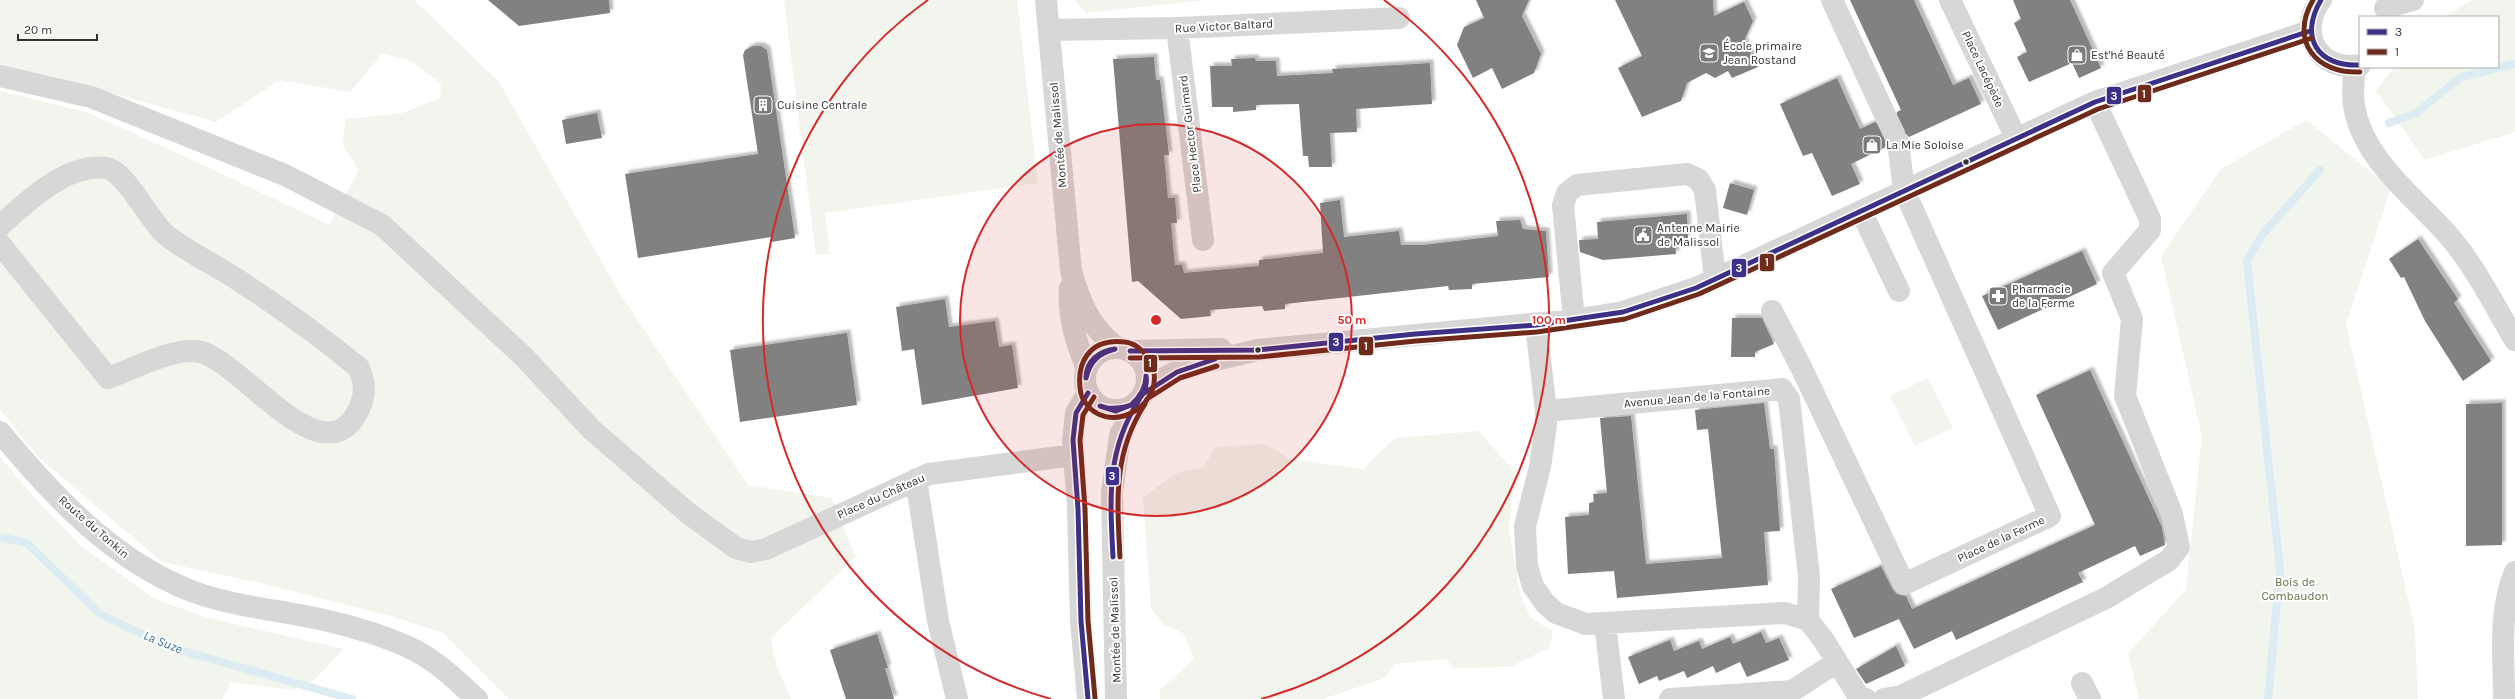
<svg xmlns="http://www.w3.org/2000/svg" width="2515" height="699" viewBox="0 0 2515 699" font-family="Karla,sans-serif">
	<defs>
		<filter id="shadow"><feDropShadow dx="3.5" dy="-3.5" stdDeviation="1" flood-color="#0004"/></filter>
	</defs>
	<rect width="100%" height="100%" fill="#fff"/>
	<path fill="#f1f5ed" d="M 0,0 L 414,0 L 499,82 L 619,292 L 748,485 L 832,498 L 856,557 L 771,638 L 777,667 L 791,699 L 509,699 L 443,633 L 387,615 L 260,583 L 162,562 L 36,455 L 0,409 L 0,91 L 89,113 L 201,164 L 329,225 L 359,170 L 343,145 L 345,119 L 402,113 L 440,98 L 441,83 L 409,60 L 382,54 L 350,92 L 280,80 L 216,122 L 53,77 L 0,66 Z
		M 784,0 L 1017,0 L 1038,183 L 825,213 L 830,254 L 816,255 Z
		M 1075,0 L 1205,0 L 1086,13 Z
		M 2473,0 L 2515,0 L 2515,132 L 2425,160 L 2376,91 L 2394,67 L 2498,67 L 2498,17 L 2444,17 Z
		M 2306,120 L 2391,188 L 2346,324 L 2415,630 L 2418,699 L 2139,699 L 2128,653 L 2186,590 L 2202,436 L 2161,256 L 2221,169 Z
		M 1928,378 L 1953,428 L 1915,446 L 1890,396 Z
		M 1478,431 L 1520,477 L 1512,497 L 1509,529 L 1520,593 L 1530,617 L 1553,632 L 1549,648 L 1510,667 L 1454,668 L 1446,659 L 1395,664 L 1385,678 L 1323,699 L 1160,699 L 1160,690 L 1194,659 L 1183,633 L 1163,625 L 1151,608 L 1143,497 L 1177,473 L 1204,467 L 1215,447 L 1265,444 L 1290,459 L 1363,469 L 1395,438 Z
		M 0,457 L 34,497 L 81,546 L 155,599 L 208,618 L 344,649 L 312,682 L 292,690 L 230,682 L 223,699 L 0,699 Z"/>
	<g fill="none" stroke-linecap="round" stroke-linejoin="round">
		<path stroke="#ddebf3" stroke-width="8" d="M 2389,123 L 2416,113 L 2461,77 L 2515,64
			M 0,537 L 27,543 L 100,614 L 169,647 L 352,699
			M 2268,699 L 2280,570 L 2247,261 L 2262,235 L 2320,170"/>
	</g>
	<path fill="#818181" filter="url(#shadow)" d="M 488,0 L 609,0 L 610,13 L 519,26 Z
		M 1476,0 L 1529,0 L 1522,16 L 1541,54 L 1534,73 L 1502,89 L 1492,68 L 1473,78 L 1457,45 L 1464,27 L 1484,18 Z
		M 1615,0 L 1713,0 L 1714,16 L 1744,2 L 1753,21 L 1744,41 L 1758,67 L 1732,78 L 1728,71 L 1715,78 L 1706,73 L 1687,83 L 1681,101 L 1642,117 L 1618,68 L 1642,56 Z
		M 1850,0 L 1914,0 L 1953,85 L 1969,78 L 1981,104 L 1909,137 L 1902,130 L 1891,132 L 1886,138 L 1886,147 L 1851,164 L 1860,184 L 1832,196 L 1812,153 L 1803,156 L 1780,104 L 1837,78 L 1860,129 L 1875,122 L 1885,129 L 1896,124 L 1897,112 L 1901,110 Z
		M 2013,0 L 2070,0 L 2101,68 L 2079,78 L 2072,63 L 2029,82 L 2017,57 L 2027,52 L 2014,23 L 2021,19 Z
		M 753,46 L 761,46 L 767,50 L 795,238 L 772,242 L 771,237 L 638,258 L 625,174 L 758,154 L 743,55 L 745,50 Z
		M 1154,57 L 1156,80 L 1160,80 L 1169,155 L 1164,155 L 1168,198 L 1175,198 L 1177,223 L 1171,223 L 1175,265 L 1182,265 L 1184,273 L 1259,266 L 1259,260 L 1323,253 L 1320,203 L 1340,200 L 1344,237 L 1399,231 L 1401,245 L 1423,245 L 1498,236 L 1496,221 L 1520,220 L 1523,229 L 1546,231 L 1549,277 L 1472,284 L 1472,289 L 1449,290 L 1448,286 L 1285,304 L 1285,309 L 1264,311 L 1262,306 L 1210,310 L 1211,316 L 1181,319 L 1138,281 L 1132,282 L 1113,59 Z
		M 1255,58 L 1256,61 L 1276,61 L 1277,76 L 1333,73 L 1332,69 L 1430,63 L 1432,104 L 1356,109 L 1357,132 L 1330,133 L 1332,167 L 1309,167 L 1308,156 L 1303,156 L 1299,104 L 1256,105 L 1256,110 L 1233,112 L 1233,107 L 1212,107 L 1210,66 L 1232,66 L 1231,59 Z
		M 597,113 L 602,138 L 566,144 L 562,120 Z
		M 1730,183 L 1754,190 L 1747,215 L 1723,208 Z
		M 1687,214 L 1688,238 L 1675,239 L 1676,254 L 1603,260 L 1580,252 L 1579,240 L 1598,239 L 1597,222 Z
		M 2418,239 L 2458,299 L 2454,303 L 2491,361 L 2463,381 L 2425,321 L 2404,277 L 2401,278 L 2389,259 Z
		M 2082,251 L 2097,284 L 1998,330 L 1982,296 Z
		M 945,299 L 949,327 L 995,321 L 999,347 L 1012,345 L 1018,388 L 922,405 L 914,349 L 902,351 L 896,307 Z
		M 1732,318 L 1762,318 L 1774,344 L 1755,352 L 1755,357 L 1731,357 Z
		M 847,333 L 857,405 L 740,422 L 730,350 Z
		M 2090,370 L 2162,527 L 2165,545 L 2140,556 L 2135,546 L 2078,573 L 2083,582 L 1956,640 L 1952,631 L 1914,649 L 1899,619 L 1854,638 L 1831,589 L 1881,566 L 1893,590 L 1897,594 L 1906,596 L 1912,609 L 2095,525 L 2036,395 Z
		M 1764,403 L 1770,449 L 1774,449 L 1780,531 L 1764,532 L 1768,585 L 1617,598 L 1614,571 L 1568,574 L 1565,517 L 1589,515 L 1589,503 L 1594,502 L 1593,494 L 1607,493 L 1600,418 L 1631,416 L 1646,564 L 1722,558 L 1708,429 L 1697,430 L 1695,410 Z
		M 2502,403 L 2502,545 L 2466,546 L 2466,404 Z
		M 1761,632 L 1766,643 L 1779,638 L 1789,660 L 1747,677 L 1740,662 L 1716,673 L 1713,666 L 1687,678 L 1684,671 L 1659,681 L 1657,676 L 1639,684 L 1628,657 L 1670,640 L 1674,651 L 1699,641 L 1702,649 L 1730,637 L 1733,644 Z
		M 877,634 L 888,668 L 885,668 L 894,699 L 846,699 L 830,650 Z
		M 1896,646 L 1905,666 L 1866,684 L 1856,669 Z"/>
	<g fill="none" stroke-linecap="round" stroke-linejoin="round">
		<path stroke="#d6d6d6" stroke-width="22" stroke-dasharray="22 11" stroke-linecap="butt" d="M 1886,117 L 1898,142"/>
		<path stroke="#d7d7d7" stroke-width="22" d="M 1046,0 L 1071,271 C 1080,303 1090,327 1117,348
			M 1832,0 L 1886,117
			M 1950,0 L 2016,138
			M 2321,0 C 2296,32 2319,73 2360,65
			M 2385,8 L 2413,0
			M 1177,28 L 1203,240
			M 1049,30 L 1177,28 L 1399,18
			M 2354,66 C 2354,79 2352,94 2354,106 C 2363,160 2414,196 2448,235 C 2475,266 2494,305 2515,340
			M 0,76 L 91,97 L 285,175 L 382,225 L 524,357 L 592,430 L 688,513 L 736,548 L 751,552 L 766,549 L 929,474 L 1074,455
			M 1861,211 L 1899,291
			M 0,226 C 28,201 66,163 106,168 C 125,170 148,219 165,234 C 189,254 219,266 244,284 C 284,310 323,338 359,368 C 365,383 366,394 359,409 C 325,482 243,363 201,352 C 176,346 133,369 108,378 L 0,244
			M 1070,288 C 1068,317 1076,342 1087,369
			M 1772,311 L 1802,369 L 1904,584 L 2050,516 L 1904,190 L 1898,142
			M 1574,320 L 1563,205 L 1567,193 L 1577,185 L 1687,174 L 1698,179 L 1705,190 L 1715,279
			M 1536,325 L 1546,411 L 1546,425 L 1540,467 L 1525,526 L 1527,566 L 1533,586 L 1545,603 L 1556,613 L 1586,624 L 1785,613 L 1808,620 L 1823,639 L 1859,697 L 1866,699
			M1085 379a31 31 0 1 1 62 0a31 31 0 1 1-62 0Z
			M 1130,351 L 1221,349
			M 1143,394 L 1160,380 L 1185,367 L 1258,350 L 1574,320 L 1623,312 L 1696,288 L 2095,102 L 2310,31
			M 1546,411 L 1782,389 L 1789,399 L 1809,576 L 1808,620
			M 0,432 C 53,496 114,562 194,592 C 235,607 281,610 324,620 C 352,626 392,638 418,652 C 440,664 459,683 477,699
			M 916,479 L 938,621 L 957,699
			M 1605,624 L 1614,699
			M 2082,683 L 2090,699
			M 1088,699 L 1081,621 L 1078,509 L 1073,440 L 1076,413 L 1088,393
			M 1116,699 L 1112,493 L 1120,435 L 1139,400
			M 1670,699 L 1792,691 L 1837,662
			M 1884,699 L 1901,696 L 2106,598 L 2169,560 L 2179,547 L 2172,514 L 2125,396 L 2132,319 L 2113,273 L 2150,230 L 2150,219 L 2095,102
			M 2504,699 C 2504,657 2498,612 2515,572"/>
		<g stroke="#fff" stroke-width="8">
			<path id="bus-1" d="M 2321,0 C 2299,37 2317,67 2360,65
				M 1130,351 L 1258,350 L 1415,334 L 1536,325 L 1623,312 L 1696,288 L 2095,102 L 2310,31
				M 1086,378 C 1086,361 1099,351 1115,349
				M 1086,378 C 1090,361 1099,353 1115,349
				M 1088,393 L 1076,413 L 1073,440 L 1078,509 L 1081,621 L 1088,699
				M 1143,394 L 1177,372 L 1215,359
				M 1131,405 C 1140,397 1146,388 1146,376
				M 1131,405 C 1142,400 1148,387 1146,376
				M 1100,406 C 1111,410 1120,409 1131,405
				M 1100,406 L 1116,411 L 1131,405
				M 1113,557 C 1110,499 1106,451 1139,400"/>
		</g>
		<g stroke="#fff" stroke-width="8">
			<path id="bus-2" d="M 2313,0 C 2289,41 2316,74 2360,72
				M 1130,358 L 1259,357 L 1416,341 L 1537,332 L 1625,319 L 1699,294 L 2098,109 L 2312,38
				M 1081,394 C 1075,363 1089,338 1125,342 C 1135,343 1144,351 1149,359 C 1174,403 1105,443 1082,397
				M 1094,397 L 1083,415 L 1080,440 L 1085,509 L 1088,621 L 1095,698
				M 1147,399 L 1180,378 L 1217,366
				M 1120,557 C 1117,500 1113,453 1145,404"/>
		</g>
		<use href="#bus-1" stroke="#3c3187" stroke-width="5"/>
		<use href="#bus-2" stroke="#6e2a1b" stroke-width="5"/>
	</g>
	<circle cx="1156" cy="320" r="196" fill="#d62828" fill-opacity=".12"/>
	<g fill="none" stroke="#d62828" stroke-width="2">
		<circle cx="1156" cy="320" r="196"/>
		<path d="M1051 699A393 393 0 0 1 928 0M1384 0A393 393 0 0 1 1261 699"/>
	</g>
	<defs>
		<g id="school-square" transform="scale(1)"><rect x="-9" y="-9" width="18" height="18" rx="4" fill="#7a7a7a" stroke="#fff"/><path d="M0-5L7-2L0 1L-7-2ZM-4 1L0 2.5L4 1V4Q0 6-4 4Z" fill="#fff"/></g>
		<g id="shop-square" transform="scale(1)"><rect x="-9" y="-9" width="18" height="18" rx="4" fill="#7a7a7a" stroke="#fff"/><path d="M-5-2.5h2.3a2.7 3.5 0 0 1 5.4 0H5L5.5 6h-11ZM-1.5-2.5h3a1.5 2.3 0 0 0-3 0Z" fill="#fff"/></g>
		<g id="building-square" transform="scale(1)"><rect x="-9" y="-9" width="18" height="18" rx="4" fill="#7a7a7a" stroke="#fff"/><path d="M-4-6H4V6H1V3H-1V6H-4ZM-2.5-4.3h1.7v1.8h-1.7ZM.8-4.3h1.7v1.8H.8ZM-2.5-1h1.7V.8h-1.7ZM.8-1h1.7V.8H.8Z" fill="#fff"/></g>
		<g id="civic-square" transform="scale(1)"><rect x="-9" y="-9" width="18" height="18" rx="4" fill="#7a7a7a" stroke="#fff"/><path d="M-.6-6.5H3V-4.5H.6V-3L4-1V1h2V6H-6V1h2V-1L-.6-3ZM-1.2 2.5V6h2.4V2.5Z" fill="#fff"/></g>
		<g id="pharmacy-square" transform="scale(1)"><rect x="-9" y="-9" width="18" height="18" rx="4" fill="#7a7a7a" stroke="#fff"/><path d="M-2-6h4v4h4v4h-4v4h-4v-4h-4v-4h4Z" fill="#fff"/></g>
	</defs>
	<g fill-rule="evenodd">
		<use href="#school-square" x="1709" y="53"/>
		<use href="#shop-square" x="2077" y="55"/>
		<use href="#building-square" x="763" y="105"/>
		<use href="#shop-square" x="1872" y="145"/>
		<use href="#civic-square" x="1643" y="235"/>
		<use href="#pharmacy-square" x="1998" y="296"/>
	</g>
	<g fill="#333" stroke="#fff" stroke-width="1.5">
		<circle cx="1966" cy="162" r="3.5"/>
		<circle cx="1258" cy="350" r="3.5"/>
	</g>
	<g text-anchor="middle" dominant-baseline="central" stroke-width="4" stroke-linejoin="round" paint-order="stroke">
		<g font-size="12" fill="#333" stroke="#fff">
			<text transform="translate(1224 26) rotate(-3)">Rue Victor Baltard</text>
			<text transform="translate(1983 69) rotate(65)">Place Lacépède</text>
			<text transform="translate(1190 134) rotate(-97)">Place Hector Guimard</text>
			<text transform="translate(1058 135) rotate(-95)">Montée de Malissol</text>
			<text transform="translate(1697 397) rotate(-5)">Avenue Jean de la Fontaine</text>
			<text transform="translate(881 496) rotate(-24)">Place du Château</text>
			<text transform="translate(94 527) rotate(41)">Route du Tonkin</text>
			<text transform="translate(2001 539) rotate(-25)">Place de la Ferme</text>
			<text transform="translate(1115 630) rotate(-92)">Montée de Malissol</text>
		</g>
		<g font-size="12" fill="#333" stroke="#fff" text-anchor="start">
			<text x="1723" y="46">École primaire<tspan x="1723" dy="14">Jean Rostand</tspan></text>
			<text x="2091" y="55">Est'hé Beauté</text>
			<text x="777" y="105">Cuisine Centrale</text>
			<text x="1886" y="145">La Mie Soloise</text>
			<text x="1657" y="228">Antenne Mairie<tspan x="1657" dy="14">de Malissol</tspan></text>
			<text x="2012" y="289">Pharmacie<tspan x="2012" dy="14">de la Ferme</tspan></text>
		</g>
		<g font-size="12" fill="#56703f" stroke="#fff">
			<text x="2295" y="582">Bois de<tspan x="2295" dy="14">Combaudon</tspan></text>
		</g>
		<g font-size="13" font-style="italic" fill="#3f7597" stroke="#fff">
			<text transform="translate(163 642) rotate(22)">La Suze</text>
		</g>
	</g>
	<circle cx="1156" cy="320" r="6" fill="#d62828" stroke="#fff" stroke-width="2"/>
	<g font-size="12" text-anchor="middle" font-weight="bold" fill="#d62828" stroke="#fff" stroke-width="4" stroke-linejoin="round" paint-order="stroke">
		<text x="1352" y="324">50 m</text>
		<text x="1549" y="324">100 m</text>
	</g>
	<g stroke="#fff" stroke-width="1.5">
		<rect x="2137" y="84" width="15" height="19" rx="4" fill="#6e2a1b"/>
		<rect x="2106" y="86" width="16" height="19" rx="4" fill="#3c3187"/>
		<rect x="1759" y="253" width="16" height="19" rx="4" fill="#6e2a1b"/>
		<rect x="1731" y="258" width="16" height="20" rx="4" fill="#3c3187"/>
		<rect x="1328" y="332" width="16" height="20" rx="4" fill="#3c3187"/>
		<rect x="1358" y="336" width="16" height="20" rx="4" fill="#6e2a1b"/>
		<rect x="1143" y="354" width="15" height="19" rx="4" fill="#6e2a1b"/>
		<rect x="1105" y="466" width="15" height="20" rx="4" fill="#3c3187"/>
	</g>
	<g font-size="11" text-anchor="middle" font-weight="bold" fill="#fff">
		<text x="2144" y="98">1</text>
		<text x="2114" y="100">3</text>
		<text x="1767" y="266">1</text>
		<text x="1739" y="272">3</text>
		<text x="1336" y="346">3</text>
		<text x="1366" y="350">1</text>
		<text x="1150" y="367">1</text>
		<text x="1112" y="480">3</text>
	</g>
	<rect x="2359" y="16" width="140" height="52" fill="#ffffff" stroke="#adadad"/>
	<rect x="2367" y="29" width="20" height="6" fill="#3c3187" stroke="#adadad"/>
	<text x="2395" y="36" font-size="12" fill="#333333">3</text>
	<rect x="2367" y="49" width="20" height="6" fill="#6e2a1b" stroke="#adadad"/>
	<text x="2395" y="56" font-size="12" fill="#333333">1</text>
	<path d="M18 34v6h79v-6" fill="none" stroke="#333333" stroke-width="2"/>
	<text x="24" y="34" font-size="12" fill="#333333" stroke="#ffffff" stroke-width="3" paint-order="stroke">20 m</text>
</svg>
